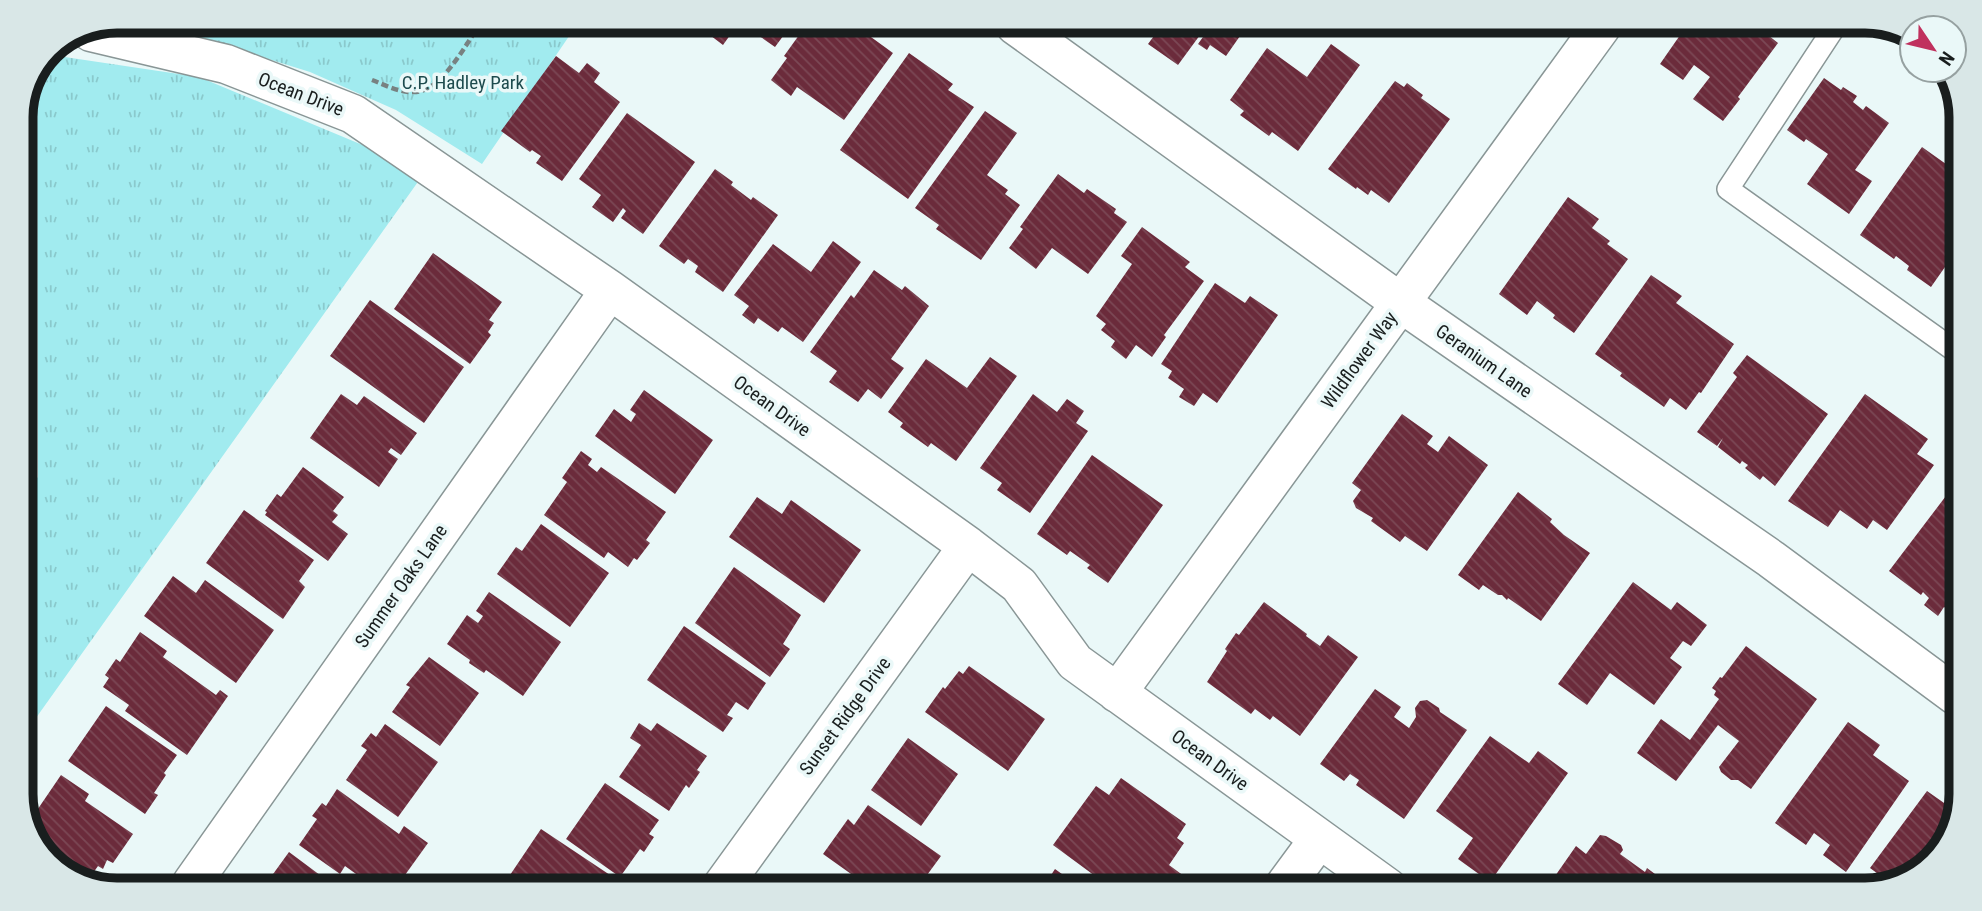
<svg xmlns="http://www.w3.org/2000/svg" width="1982" height="911" viewBox="0 0 1982 911" font-family="'Roboto Condensed',sans-serif">
	<defs>
		<pattern id="grass-tufts" width="24" height="20" patternUnits="userSpaceOnUse" patternTransform="scale(1.75)"><rect width="24" height="20" fill="#a1ebef"/><path d="M3 7l-1-3M5 7V3M7 7l1-3M15 17l-1-3M17 17v-4M19 17l1-3" fill="none" stroke="#8ac9cc"/></pattern>
		<pattern id="building-back-hatch" width="6" height="6" patternUnits="userSpaceOnUse" patternTransform="scale(1.75)"><rect width="6" height="6" fill="#6b2b3b"/><path d="M-1 5l2 2M0 0l6 6M5-1l2 2" fill="none" stroke="#7b4855"/></pattern>
	</defs>
	<rect width="100%" height="100%" fill="#eaf8f8"/>
	<path fill="url(#grass-tufts)" d="M 147,21 L 578,23 L 482,164 L 396,110 L 310,72 Z
		M 58,56 L 199,77 L 365,146 L 420,179 L 21,739 L 21,497 L 38,477 L 37,77 L 43,63 Z"/>
	<path fill="url(#building-back-hatch)" d="M 694,23 L 721,24 L 738,24 L 723,45 Z
		M 742,24 L 792,24 L 775,47 Z
		M 807,24 L 853,24 L 893,53 L 844,120 L 797,87 L 791,96 L 771,80 L 787,58 L 784,56 Z
		M 1162,25 L 1247,26 L 1226,56 L 1210,45 L 1207,50 L 1198,44 L 1203,37 L 1200,35 L 1178,65 L 1148,44 Z
		M 1685,28 L 1759,28 L 1778,43 L 1738,97 L 1740,99 L 1723,121 L 1693,99 L 1710,77 L 1694,65 L 1683,80 L 1660,64 Z
		M 1331,44 L 1360,65 L 1298,151 L 1272,132 L 1269,136 L 1240,115 L 1244,111 L 1230,100 L 1267,48 L 1307,77 Z
		M 909,53 L 953,84 L 948,90 L 974,107 L 908,199 L 840,150 Z
		M 556,56 L 579,73 L 587,63 L 600,73 L 594,82 L 620,102 L 562,181 L 536,163 L 541,156 L 532,150 L 530,152 L 501,131 Z
		M 1824,78 L 1841,90 L 1843,87 L 1857,96 L 1853,102 L 1863,110 L 1866,106 L 1889,123 L 1855,170 L 1872,181 L 1849,214 L 1807,184 L 1828,154 L 1806,139 L 1804,142 L 1787,130 Z
		M 1395,81 L 1404,87 L 1407,83 L 1423,95 L 1421,98 L 1450,119 L 1389,203 L 1371,190 L 1368,195 L 1357,187 L 1356,189 L 1328,169 Z
		M 985,111 L 1017,133 L 987,175 L 1008,190 L 1005,194 L 1020,205 L 981,260 L 936,229 L 939,225 L 915,208 Z
		M 627,113 L 695,162 L 643,234 L 621,218 L 626,211 L 623,208 L 613,222 L 592,207 L 601,195 L 579,179 Z
		M 1922,147 L 1960,174 L 1959,247 L 1931,287 L 1907,270 L 1909,266 L 1896,256 L 1894,259 L 1860,235 Z
		M 715,169 L 733,182 L 731,185 L 751,200 L 753,197 L 778,215 L 723,292 L 695,272 L 698,266 L 688,259 L 684,264 L 659,246 Z
		M 1058,174 L 1084,193 L 1087,189 L 1116,209 L 1114,213 L 1127,222 L 1088,274 L 1052,248 L 1036,269 L 1009,248 L 1023,229 L 1020,227 Z
		M 1568,197 L 1599,219 L 1592,228 L 1610,241 L 1607,244 L 1628,259 L 1574,333 L 1553,318 L 1555,315 L 1537,301 L 1527,315 L 1499,294 Z
		M 1142,227 L 1190,262 L 1185,267 L 1204,281 L 1164,335 L 1166,337 L 1152,357 L 1136,345 L 1126,359 L 1111,347 L 1115,341 L 1101,330 L 1106,324 L 1096,316 L 1132,264 L 1121,256 Z
		M 833,241 L 861,262 L 803,342 L 782,327 L 778,332 L 758,318 L 754,324 L 742,315 L 749,306 L 734,295 L 773,244 L 811,272 Z
		M 433,253 L 502,302 L 489,320 L 494,323 L 488,332 L 491,335 L 470,364 L 394,309 Z
		M 874,270 L 902,290 L 905,286 L 929,306 L 891,359 L 904,368 L 881,399 L 868,389 L 858,402 L 829,382 L 837,371 L 810,352 L 851,295 L 854,298 Z
		M 1651,275 L 1682,296 L 1676,303 L 1734,344 L 1701,393 L 1699,392 L 1686,410 L 1670,398 L 1664,407 L 1620,376 L 1622,373 L 1595,354 Z
		M 1215,283 L 1245,303 L 1250,296 L 1278,315 L 1217,403 L 1203,393 L 1194,406 L 1179,397 L 1184,389 L 1168,378 L 1172,371 L 1161,364 Z
		M 370,300 L 464,367 L 424,423 L 330,356 Z
		M 1747,355 L 1828,414 L 1775,486 L 1763,476 L 1760,480 L 1745,468 L 1748,465 L 1742,461 L 1740,464 L 1718,447 L 1723,438 L 1717,446 L 1697,432 L 1737,377 L 1733,373 Z
		M 990,357 L 1017,376 L 956,461 L 931,443 L 928,447 L 900,427 L 903,423 L 888,412 L 926,359 L 967,388 Z
		M 644,390 L 713,440 L 675,494 L 595,436 L 614,409 L 631,422 L 636,414 L 630,410 Z
		M 341,394 L 357,405 L 364,396 L 417,433 L 401,455 L 391,448 L 388,452 L 398,459 L 379,487 L 310,438 Z
		M 1033,394 L 1057,412 L 1067,399 L 1084,411 L 1076,423 L 1088,431 L 1030,513 L 997,490 L 1002,483 L 980,468 Z
		M 1865,394 L 1928,439 L 1917,454 L 1934,465 L 1887,530 L 1873,520 L 1867,529 L 1840,510 L 1828,527 L 1788,501 Z
		M 1402,414 L 1433,436 L 1427,444 L 1438,452 L 1449,436 L 1488,465 L 1427,551 L 1405,536 L 1400,542 L 1371,521 L 1373,518 L 1356,508 L 1353,501 L 1361,490 L 1352,483 Z
		M 581,451 L 592,459 L 588,465 L 597,472 L 601,467 L 666,512 L 646,540 L 650,543 L 637,560 L 634,558 L 628,567 L 608,552 L 604,558 L 544,515 L 567,482 L 562,478 Z
		M 1092,455 L 1163,505 L 1108,583 L 1087,568 L 1090,565 L 1070,551 L 1067,555 L 1037,534 Z
		M 303,467 L 344,497 L 333,511 L 338,515 L 332,522 L 348,534 L 328,561 L 265,515 L 267,512 L 265,511 L 277,494 L 281,497 Z
		M 1952,488 L 1957,492 L 1956,615 L 1944,607 L 1938,616 L 1924,605 L 1929,598 L 1923,592 L 1921,595 L 1889,571 Z
		M 1518,492 L 1552,519 L 1550,522 L 1564,535 L 1590,553 L 1541,621 L 1508,598 L 1507,600 L 1502,595 L 1498,595 L 1483,585 L 1479,590 L 1458,575 Z
		M 757,497 L 782,514 L 791,500 L 861,550 L 824,603 L 729,537 Z
		M 244,510 L 314,560 L 299,581 L 305,587 L 283,619 L 206,563 Z
		M 541,524 L 609,573 L 570,627 L 497,574 L 516,547 L 522,551 Z
		M 734,567 L 801,615 L 783,644 L 790,649 L 770,677 L 695,623 Z
		M 173,576 L 196,593 L 205,580 L 274,630 L 236,683 L 144,616 Z
		M 1633,582 L 1671,610 L 1677,602 L 1707,625 L 1691,646 L 1683,641 L 1670,658 L 1682,667 L 1654,705 L 1610,673 L 1587,705 L 1558,684 Z
		M 489,592 L 561,642 L 523,696 L 486,670 L 484,673 L 469,663 L 470,660 L 447,644 L 467,615 L 478,623 L 483,616 L 476,611 Z
		M 1264,602 L 1307,634 L 1306,636 L 1320,646 L 1328,635 L 1358,657 L 1300,736 L 1273,716 L 1270,720 L 1255,709 L 1251,714 L 1207,682 L 1227,651 L 1225,649 L 1236,633 L 1239,635 Z
		M 684,626 L 766,683 L 748,710 L 736,702 L 727,715 L 733,718 L 723,732 L 647,680 Z
		M 140,632 L 167,651 L 163,657 L 216,695 L 220,690 L 228,696 L 187,755 L 125,711 L 129,705 L 103,687 L 109,678 L 105,675 L 116,659 L 120,662 Z
		M 1746,646 L 1817,699 L 1751,789 L 1738,780 L 1731,780 L 1721,772 L 1719,767 L 1739,741 L 1718,725 L 1676,781 L 1637,753 L 1661,719 L 1690,740 L 1719,699 L 1714,695 L 1716,691 L 1712,688 L 1720,677 L 1722,678 Z
		M 429,657 L 479,693 L 440,746 L 392,712 L 410,687 L 406,685 Z
		M 969,666 L 1045,719 L 1008,771 L 925,712 L 943,687 L 945,689 L 959,671 L 963,674 Z
		M 1375,689 L 1401,707 L 1394,717 L 1409,728 L 1416,717 L 1415,708 L 1420,701 L 1427,700 L 1439,708 L 1440,712 L 1467,730 L 1404,819 L 1356,785 L 1359,780 L 1350,774 L 1344,781 L 1320,764 Z
		M 106,706 L 177,755 L 164,773 L 166,775 L 154,793 L 158,795 L 145,814 L 68,761 Z
		M 1848,722 L 1880,745 L 1873,755 L 1909,781 L 1846,872 L 1823,855 L 1830,845 L 1814,833 L 1806,845 L 1775,823 Z
		M 639,723 L 651,731 L 657,723 L 707,756 L 697,770 L 700,772 L 689,788 L 686,785 L 669,811 L 619,777 L 641,745 L 630,738 Z
		M 385,724 L 438,762 L 398,817 L 346,780 L 367,750 L 361,746 L 371,733 L 376,737 Z
		M 1490,736 L 1529,763 L 1538,751 L 1568,773 L 1490,882 L 1458,859 L 1473,838 L 1436,811 Z
		M 908,738 L 958,774 L 921,826 L 871,790 Z
		M 61,775 L 89,794 L 85,801 L 133,834 L 113,863 L 107,860 L 103,869 L 98,866 L 86,883 L 47,856 L 50,852 L 36,841 L 29,822 Z
		M 1121,778 L 1186,824 L 1177,838 L 1184,843 L 1169,865 L 1188,879 L 1182,887 L 1110,887 L 1053,845 L 1096,786 L 1109,795 Z
		M 605,783 L 659,820 L 649,834 L 654,837 L 644,852 L 640,849 L 620,877 L 566,839 Z
		M 337,789 L 399,834 L 404,826 L 428,843 L 405,875 L 413,881 L 410,884 L 370,884 L 345,866 L 340,874 L 299,845 L 317,819 L 312,816 L 322,803 L 326,806 Z
		M 1927,791 L 1954,810 L 1952,818 L 1953,831 L 1918,873 L 1889,882 L 1870,868 Z
		M 868,805 L 941,856 L 919,886 L 868,886 L 823,854 L 848,819 L 854,825 Z
		M 541,829 L 616,879 L 613,885 L 504,884 Z
		M 1600,835 L 1606,836 L 1621,845 L 1623,850 L 1620,854 L 1645,872 L 1647,868 L 1659,877 L 1650,889 L 1546,889 L 1576,846 L 1586,854 Z
		M 289,852 L 332,884 L 272,883 L 268,881 Z
		M 1055,869 L 1080,887 L 1043,887 Z"/>
	<g fill="none" stroke-linecap="round" stroke-linejoin="round">
		<g stroke="#899696" stroke-width="24">
			<path id="lane" d="M 1834,28 L 1728,189 L 1958,353"/>
		</g>
		<g stroke="#899696" stroke-width="41">
			<path id="street" d="M 1015,25 L 1401,303 L 1771,559 L 1955,695
				M 91,32 L 226,64 L 353,114 L 610,290 L 968,546 L 1019,585 L 1075,662 L 1388,888
				M 1117,693 L 1601,27
				M 192,883 L 610,290
				M 723,885 L 968,546
				M 1283,888 L 1319,839"/>
		</g>
		<path stroke="#788181" stroke-width="4.5" stroke-dasharray="7 3.5" stroke-linecap="butt" d="M 372,80 C 385,85 400,93 414,92 C 442,92 466,43 481,23"/>
		<use href="#lane" stroke="#fff" stroke-width="21"/>
		<use href="#street" stroke="#fff" stroke-width="38"/>
	</g>
	<g text-anchor="middle" dominant-baseline="central" stroke-width="7" stroke-linejoin="round" paint-order="stroke">
		<g font-size="19" fill="#1d4a4d" stroke="#eaf8f8">
			<text x="463" y="82">C.P. Hadley Park</text>
		</g>
		<g font-size="19" fill="#191e1e" stroke="#eaf8f8">
			<text transform="translate(301 94) rotate(21)">Ocean Drive</text>
			<text transform="translate(1359 360) rotate(-54)">Wildflower Way</text>
			<text transform="translate(1484 361) rotate(35)">Geranium Lane</text>
			<text transform="translate(772 406) rotate(36)">Ocean Drive</text>
			<text transform="translate(401 586) rotate(-55)">Summer Oaks Lane</text>
			<text transform="translate(845 716) rotate(-54)">Sunset Ridge Drive</text>
			<text transform="translate(1210 760) rotate(36)">Ocean Drive</text>
		</g>
	</g>
	<path d="M0 0H1982V911H0ZM117 33H1865A84 84 0 0 1 1949 117V794A84 84 0 0 1 1865 878H117A84 84 0 0 1 33 794V117A84 84 0 0 1 117 33Z" fill="#d9e7e7" fill-rule="evenodd"/>
	<path fill="none" stroke="#191e1e" stroke-width="9" d="M117 33H1865A84 84 0 0 1 1949 117V794A84 84 0 0 1 1865 878H117A84 84 0 0 1 33 794V117A84 84 0 0 1 117 33Z"/>
	<g transform="translate(1933 49) rotate(125)"><circle r="33" fill="#eaf8f8" stroke="#96a1a1" stroke-width="2"/>
	<path d="M0-5L12 26L0 18L-12 26Z" fill="#c0315e"/>
	<text y="-10" font-size="19" font-weight="bold" text-anchor="middle" fill="#191e1e">N</text>
	</g>
</svg>
